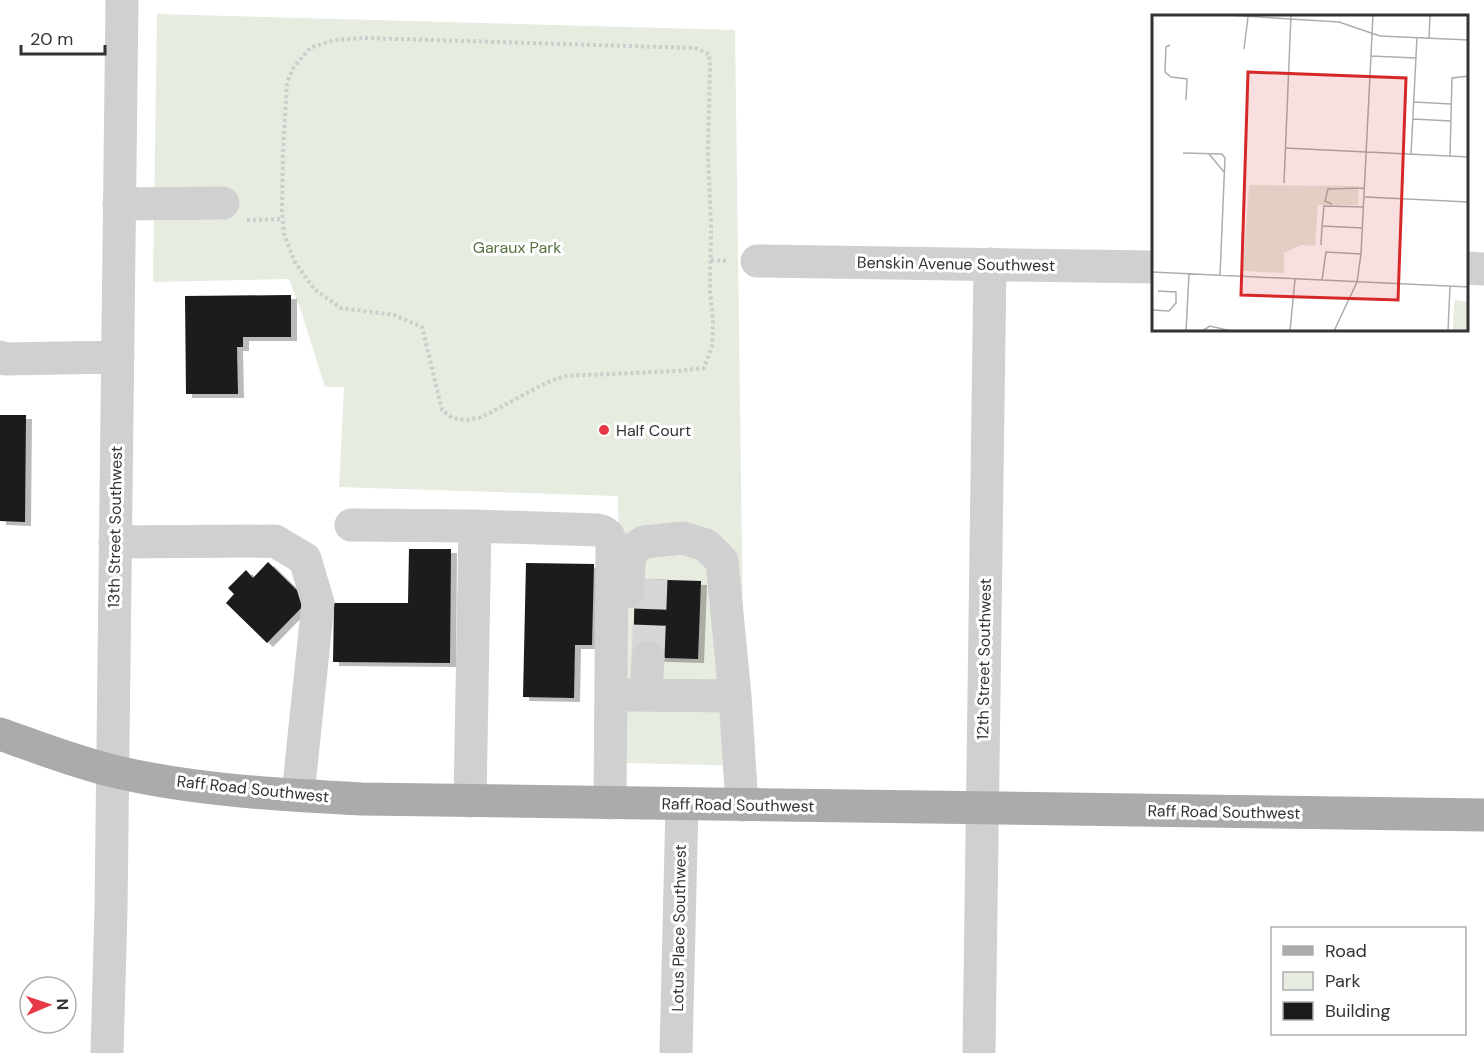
<svg xmlns="http://www.w3.org/2000/svg" width="1484" height="1053" viewBox="0 0 1484 1053" font-family="'DM Sans',sans-serif">
	<defs>
		<filter id="shadow"><feDropShadow dx="6" dy="4" stdDeviation="0" flood-color="#0004"/></filter>
	</defs>
	<rect width="100%" height="100%" fill="#fff"/>
	<path fill="#e6ecdf" d="M 157,14 L 735,30 L 744,703 L 752,766 L 623,763 L 618,496 L 339,487 L 344,387 L 325,387 L 302,314 L 289,279 L 153,282 Z"/>
	<path fill="#1a1a1a" filter="url(#shadow)" d="M 291,295 L 291,337 L 243,337 L 243,347 L 237,347 L 238,394 L 186,394 L 185,296 Z
		M 0,415 L 26,415 L 25,522 L 0,521 Z
		M 409,549 L 451,549 L 450,663 L 333,662 L 334,603 L 408,603 Z
		M 268,562 L 308,601 L 267,643 L 226,603 L 234,594 L 228,588 L 246,570 L 253,578 Z
		M 526,563 L 594,564 L 592,645 L 575,645 L 574,698 L 523,697 Z
		M 635,579 L 701,581 L 698,659 L 633,657 Z"/>
	<g fill="none" stroke-linecap="round" stroke-linejoin="round">
		<path stroke="#d6d6d6" stroke-width="33" stroke-dasharray="33 16" stroke-linecap="butt" d="M 648,658 L 651,579"/>
		<path stroke="#cdcdcd" stroke-width="4" stroke-dasharray="3 3" stroke-linecap="butt" d="M 365,38 L 695,48 L 709,54 L 710,66 L 708,152 L 711,226 L 710,291 L 713,322 L 712,346 L 704,368 L 677,371 L 564,376 L 546,383 L 482,417 L 466,420 L 452,418 L 442,410 L 422,327 L 394,315 L 341,308 L 314,289 L 295,262 L 284,234 L 282,210 L 283,151 L 287,82 L 294,67 L 310,48 L 334,40 Z
			M 247,220 L 283,219
			M 711,260 L 728,261"/>
		<path stroke="#d0d0d0" stroke-width="33" d="M 119,204 L 223,203
			M 757,261 L 1154,267
			M 1468,268 L 1484,269
			M 0,357 L 5,359 L 118,357
			M 351,525 L 475,526
			M 115,542 L 275,541 L 305,559 L 318,603 L 298,795
			M 628,592 L 629,562 L 632,550 L 644,542 L 683,538 L 706,545 L 722,561 L 735,696 L 742,805
			M 630,695 L 735,696
			M 646,695 L 648,658
			M 470,801 L 475,526 L 598,530 C 607,532 609,535 612,545 L 610,803
			M 107,1053 L 111,910 L 122,0
			M 676,1053 L 682,804
			M 979,1053 L 990,264"/>
		<path stroke="#ababab" stroke-width="33" d="M 0,734 C 37,747 75,762 113,771 C 191,790 282,795 362,799 L 1484,815"/>
	</g>
	<circle fill="#e63946" stroke="#fff" stroke-width="2" cx="604" cy="430" r="6"/>
	<g text-anchor="middle" dominant-baseline="central" stroke-width="6" stroke-linejoin="round" paint-order="stroke">
		<g font-size="16" fill="#56703f" stroke="#fff">
			<text x="517" y="247">Garaux Park</text>
		</g>
		<g font-size="16" fill="#333" stroke="#fff">
			<text transform="translate(956 264) rotate(1)">Benskin Avenue Southwest</text>
			<text transform="translate(115 527) rotate(-89)">13th Street Southwest</text>
			<text transform="translate(984 659) rotate(-89)">12th Street Southwest</text>
			<text transform="translate(253 789) rotate(6)">Raff Road Southwest</text>
			<text transform="translate(738 805) rotate(1)">Raff Road Southwest</text>
			<text transform="translate(1224 812) rotate(1)">Raff Road Southwest</text>
			<text transform="translate(679 928) rotate(-89)">Lotus Place Southwest</text>
		</g>
		<g font-size="16" fill="#333" stroke="#fff" text-anchor="start">
			<text x="616" y="430">Half Court</text>
		</g>
	</g>
	<g transform="translate(1152 15)">
		<rect width="316" height="316" fill="#fff"/>
		<path d="M 97,170 L 207,171 L 206,190 L 166,190 L 163,231 L 149,230 L 132,238 L 132,258 L 91,256 ZM 302,285 L 316,287 L 316,316 L 301,315 Z" fill="#e6ecdf"/>
		<path fill="none" stroke="#adadad" stroke-width="1.5" d="M 76,0 L 187,7 L 228,21 L 317,25M 277,23 L 278,0M 18,30 L 14,32 L 13,57 L 19,62 L 35,64 L 34,85M 92,34 L 96,2M 219,41 L 264,43M 262,87 L 299,89M 261,104 L 299,106M 133,133 L 317,142M 31,138 L 70,139 L 73,143 L 68,260M 57,139 L 72,157M 259,139 L 265,22M 298,141 L 300,63 L 317,61M 132,168 L 139,0M 213,182 L 317,187M 180,189 L 173,186 L 176,174 L 213,173M 211,213 L 170,211 L 172,191 L 212,192M 169,230 L 170,211M 0,257 L 317,272M 170,265 L 174,237 L 209,239M 0,295 L 17,296 L 24,288 L 24,277 L 6,276M 34,316 L 37,259M 50,316 L 58,311 L 79,316M 138,316 L 143,264M 182,316 L 205,267 L 209,239 L 221,0M 296,316 L 298,271"/>
		<path fill="#d62828" fill-opacity="0.15" stroke="#d62828" stroke-width="3" d="M 96,57 L 254,63 L 246,285 L 89,280 Z"/>
		<rect width="316" height="316" fill="none" stroke="#333" stroke-width="3"/>
	</g>
	<rect x="1271" y="927" width="195" height="108" fill="#ffffff" stroke="#adadad" stroke-width="1.5"/>
	<rect x="1283" y="946" width="30" height="9" fill="#ababab" stroke="#adadad" stroke-width="1.5"/>
	<text x="1325" y="957" font-size="18" fill="#333333">Road</text>
	<rect x="1283" y="972" width="30" height="18" fill="#e6ecdf" stroke="#adadad" stroke-width="1.5"/>
	<text x="1325" y="987" font-size="18" fill="#333333">Park</text>
	<rect x="1283" y="1002" width="30" height="18" fill="#1a1a1a" stroke="#adadad" stroke-width="1.5"/>
	<text x="1325" y="1017" font-size="18" fill="#333333">Building</text>
	<g transform="translate(48 1005) rotate(88)"><circle r="28" fill="#ffffff" stroke="#adadad" stroke-width="1.5"/>
	<path d="M0-4.5L10 22L0 15L-10 22Z" fill="#e63946"/>
	<text y="-9" font-size="16" font-weight="bold" text-anchor="middle" fill="#333333">N</text>
	</g>
	<path d="M21 45v9h84v-9" fill="none" stroke="#333333" stroke-width="3"/>
	<text x="30" y="45" font-size="18" fill="#333333" stroke="#ffffff" stroke-width="4.5" paint-order="stroke">20 m</text>
</svg>
